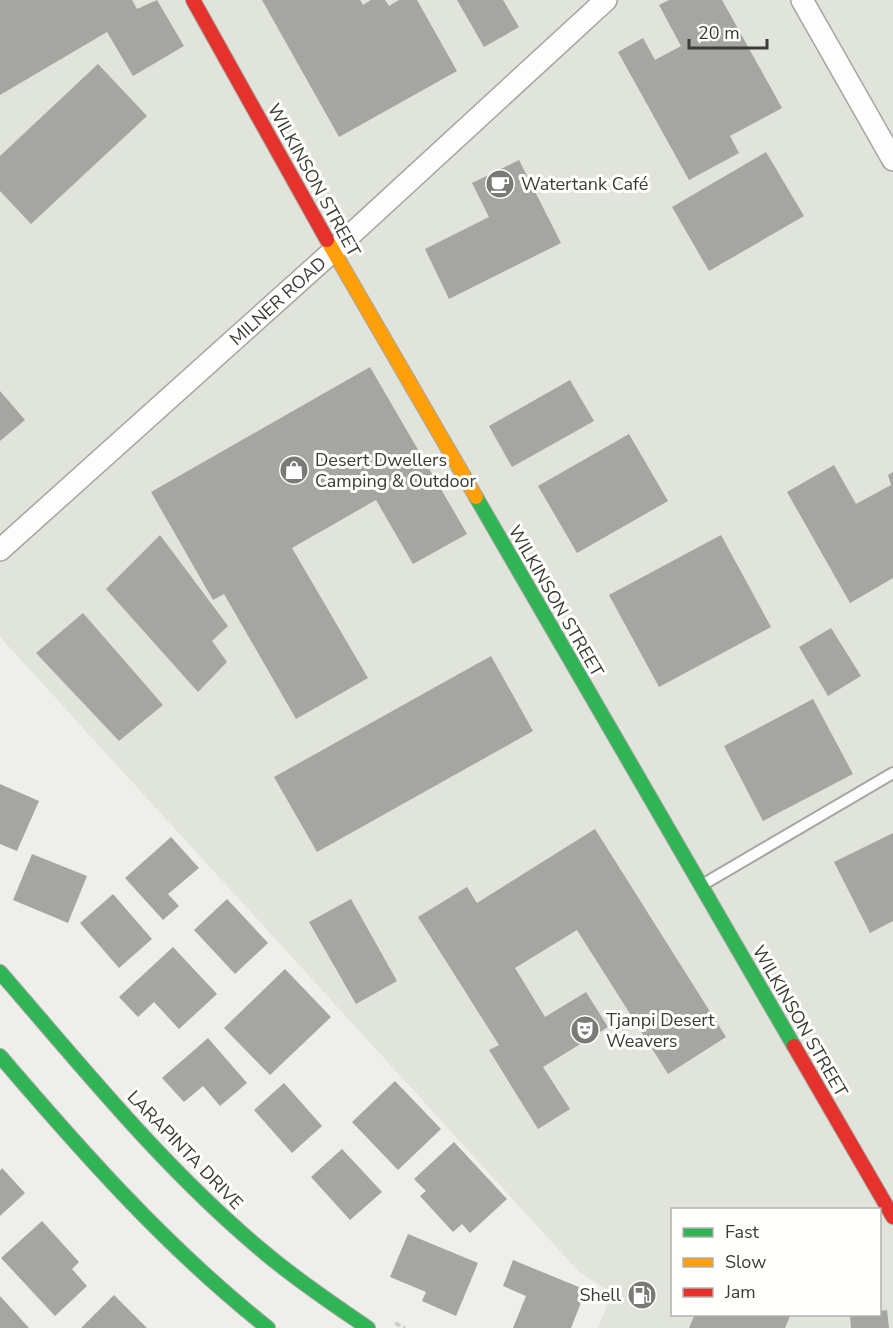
<svg xmlns="http://www.w3.org/2000/svg" width="893" height="1328" font-family="'Nunito Sans',sans-serif">
<style>
.built{fill:#e1e4da;fill-rule:evenodd}
.building{fill:#a5a5a2}
.lines{fill:none;stroke-linecap:round;stroke-linejoin:round}
.lane-casing{stroke:#a5a6a3;stroke-width:14}
.street-casing{stroke:#a5a6a3;stroke-width:24}
.fast-casing{stroke:#a5a6a3;stroke-width:16}
.slow-casing{stroke:#a5a6a3;stroke-width:16}
.jam-casing{stroke:#a5a6a3;stroke-width:16}
.path{stroke:#cdcdcd;stroke-width:4;stroke-dasharray:6 3;stroke-linecap:butt}
.lane{stroke:#fcfdfc;stroke-width:10}
.street{stroke:#fcfdfc;stroke-width:21}
.fast{stroke:#30b455;stroke-width:14}
.slow{stroke:#ff9f0a;stroke-width:14}
.jam{stroke:#e5322d;stroke-width:14}
.labels{text-anchor:middle;dominant-baseline:central;stroke-width:6;stroke-linejoin:round;paint-order:stroke}
.street-label{font-size:18px;fill:#3b3c39;stroke:#fffffe}
.poi-label{font-size:18px;fill:#3b3c39;stroke:#fffffe;text-anchor:start}
</style>
<rect width="100%" height="100%" fill="#eeefeb"/>
<path class="built" d="M0,0H893V1328H598L612,1293L580,1273L0,637ZM672,1210H880V1314H672Z"/>
<g class="building">
<path d="M0,0H132L137,9L157,0L184,46L133,76L107,32L0,95Z"/>
<path d="M262,0H360L363,5L371,0H385L389,6L399,0H417L457,71L339,137Z"/>
<path d="M457,0H503L519,27L484,47Z"/>
<path d="M669,0H722L782,108L730,136L739,153L689,180L618,52L643,38L655,60L681,46L659,5Z"/>
<path d="M98,64L147,116L31,224L0,191V156Z"/>
<path d="M766,152L804,216L709,271L672,207Z"/>
<path d="M519,160L561,243L449,299L425,249L489,217L472,183Z"/>
<path d="M370,367L467,534L413,564L376,500L292,548L368,678L296,719L224,594L213,600L151,492Z"/>
<path d="M570,380L594,421L512,467L489,426Z"/>
<path d="M0,391L25,420L0,441Z"/>
<path d="M629,434L668,501L577,553L538,486Z"/>
<path d="M834,465L856,504L891,485L888,475L893,472V578L850,603L787,492Z"/>
<path d="M160,535L228,626L212,641L227,662L198,692L106,589Z"/>
<path d="M721,535L771,627L659,687L609,595Z"/>
<path d="M83,613L163,705L119,741L36,653Z"/>
<path d="M831,628L861,676L828,696L799,647Z"/>
<path d="M491,656L533,731L317,852L274,777Z"/>
<path d="M813,699L853,774L763,821L724,746Z"/>
<path d="M0,784L39,801L17,851L0,844Z"/>
<path d="M595,829L726,1037L668,1074L577,930L515,968L545,1017L586,992L608,1027L543,1067L570,1109L538,1129L489,1050L499,1045L418,917L467,887L477,903Z"/>
<path d="M893,833V921L870,933L834,862Z"/>
<path d="M171,837L199,868L168,894L179,906L163,920L125,878Z"/>
<path d="M32,854L87,876L68,923L13,900Z"/>
<path d="M113,894L152,939L119,968L80,923Z"/>
<path d="M227,899L268,943L235,974L194,930Z"/>
<path d="M351,899L397,981L356,1004L309,922Z"/>
<path d="M173,947L217,994L179,1029L154,1002L138,1017L119,997Z"/>
<path d="M285,969L331,1017L270,1075L224,1028Z"/>
<path d="M208,1038L247,1083L220,1106L203,1086L184,1102L162,1078Z"/>
<path d="M395,1081L441,1129L398,1170L352,1122Z"/>
<path d="M284,1083L322,1126L292,1153L254,1110Z"/>
<path d="M454,1142L507,1199L470,1233L462,1224L453,1232L420,1196L426,1191L414,1179Z"/>
<path d="M342,1149L382,1192L350,1220L311,1177Z"/>
<path d="M2,1168L25,1193L0,1216V1171Z"/>
<path d="M42,1221L79,1262L72,1269L87,1286L55,1316L1,1258Z"/>
<path d="M408,1234L478,1263L456,1316L422,1301L426,1292L390,1277Z"/>
<path d="M513,1260L586,1290L571,1328H513L526,1296L503,1286Z"/>
<path d="M114,1295L147,1328H81Z"/>
<path d="M0,1296L29,1328H0Z"/>
<path d="M887,1310L889,1328H851L850,1314H880V1311Z"/>
<path d="M695,1314H791L785,1328H689Z"/>
</g>
<g class="lines">
<g class="lane-casing">
<path id="lane" d="M702,885L893,773"/>
</g>
<g class="street-casing">
<g id="street">
<path d="M802,0L893,160"/>
<path d="M0,550L333,251L606,0"/>
</g>
</g>
<g class="fast-casing">
<g id="fast">
<path d="M476,497L794,1046"/>
<path d="M0,972C84,1069 166,1171 265,1253C298,1281 333,1304 368,1328"/>
<path d="M0,1056C83,1153 167,1248 268,1328"/>
</g>
</g>
<g class="slow-casing">
<path id="slow" d="M327,240L476,497"/>
</g>
<g class="jam-casing">
<g id="jam">
<path d="M193,0L327,240"/>
<path d="M794,1046L893,1217"/>
</g>
</g>
<path class="path" d="M395,1323L405,1328"/>
<use href="#lane" class="lane"/>
<use href="#street" class="street"/>
<use href="#fast" class="fast"/>
<use href="#slow" class="slow"/>
<use href="#jam" class="jam"/>
</g>
<defs>
<g id="cafe-disc" transform="scale(1.5)"><circle r="9.5" fill="#7a7b77" stroke="#fffffe"/><path d="M-5.5-4.5H6V0H3Q3 3.5 0 3.5H-2.5Q-5.5 3.5-5.5 0ZM3-3.2v2h1.7v-2ZM-6 4.5H4V6H-6Z" fill="#fff"/></g>
<g id="shop-disc" transform="scale(1.5)"><circle r="9.5" fill="#7a7b77" stroke="#fffffe"/><path d="M-5-2.5h2.3a2.7 3.5 0 0 1 5.4 0H5L5.5 6h-11ZM-1.5-2.5h3a1.5 2.3 0 0 0-3 0Z" fill="#fff"/></g>
<g id="theatre-disc" transform="scale(1.5)"><circle r="9.5" fill="#7a7b77" stroke="#fffffe"/><path d="M-5-5.5Q0-4 5-5.5V0Q5 5 0 6Q-5 5-5 0ZM-3.3-2.5H-1v1.5H-3.3ZM1-2.5H3.3v1.5H1ZM-2.8 1Q0 5.5 2.8 1Z" fill="#fff"/></g>
<g id="fuel-disc" transform="scale(1.5)"><circle r="9.5" fill="#7a7b77" stroke="#fffffe"/><path d="M-5.5-6h7V0h2V4h1.3V-2.5L3-4.5l.8-.8L6-3V5H2.5V1h-1V6h-7ZM-4.2-4.7v3.2H.2V-4.7Z" fill="#fff"/></g>
</defs>
<g fill-rule="evenodd">
<use href="#cafe-disc" x="500" y="184"/>
<use href="#shop-disc" x="294" y="470"/>
<use href="#theatre-disc" x="585" y="1030"/>
<use href="#fuel-disc" x="642" y="1295"/>
</g>
<g class="labels">
<g class="street-label">
<text transform="translate(314 180) rotate(61)">WILKINSON STREET</text>
<text transform="translate(278 301) rotate(-42)">MILNER ROAD</text>
<text transform="translate(556 601) rotate(60)">WILKINSON STREET</text>
<text transform="translate(800 1021) rotate(60)">WILKINSON STREET</text>
<text transform="translate(185 1150) rotate(46)">LARAPINTA DRIVE</text>
</g>
<g class="poi-label">
<text x="521" y="184">Watertank Café</text>
<text x="315" y="460">Desert Dwellers<tspan x="315" dy="21">Camping &amp; Outdoor</tspan></text>
<text x="606" y="1020">Tjanpi Desert<tspan x="606" dy="21">Weavers</tspan></text>
<text x="621" y="1295" text-anchor="end">Shell</text>
</g>
</g>
<rect x="671" y="1208" width="210" height="108" fill="#fffffe" stroke="#b1b1af" stroke-width="1.5"/>
<rect x="683" y="1228" width="30" height="9" fill="#30b455" stroke="#b1b1af" stroke-width="1.5"/>
<text x="725" y="1238" font-size="18" fill="#3b3c39">Fast</text>
<rect x="683" y="1258" width="30" height="9" fill="#ff9f0a" stroke="#b1b1af" stroke-width="1.5"/>
<text x="725" y="1268" font-size="18" fill="#3b3c39">Slow</text>
<rect x="683" y="1288" width="30" height="9" fill="#e5322d" stroke="#b1b1af" stroke-width="1.5"/>
<text x="725" y="1298" font-size="18" fill="#3b3c39">Jam</text>
<path d="M689 39v9h78v-9" fill="none" stroke="#3b3c39" stroke-width="3"/>
<text x="698" y="39" font-size="18" fill="#3b3c39" stroke="#fffffe" stroke-width="4.5" paint-order="stroke">20 m</text>
</svg>
